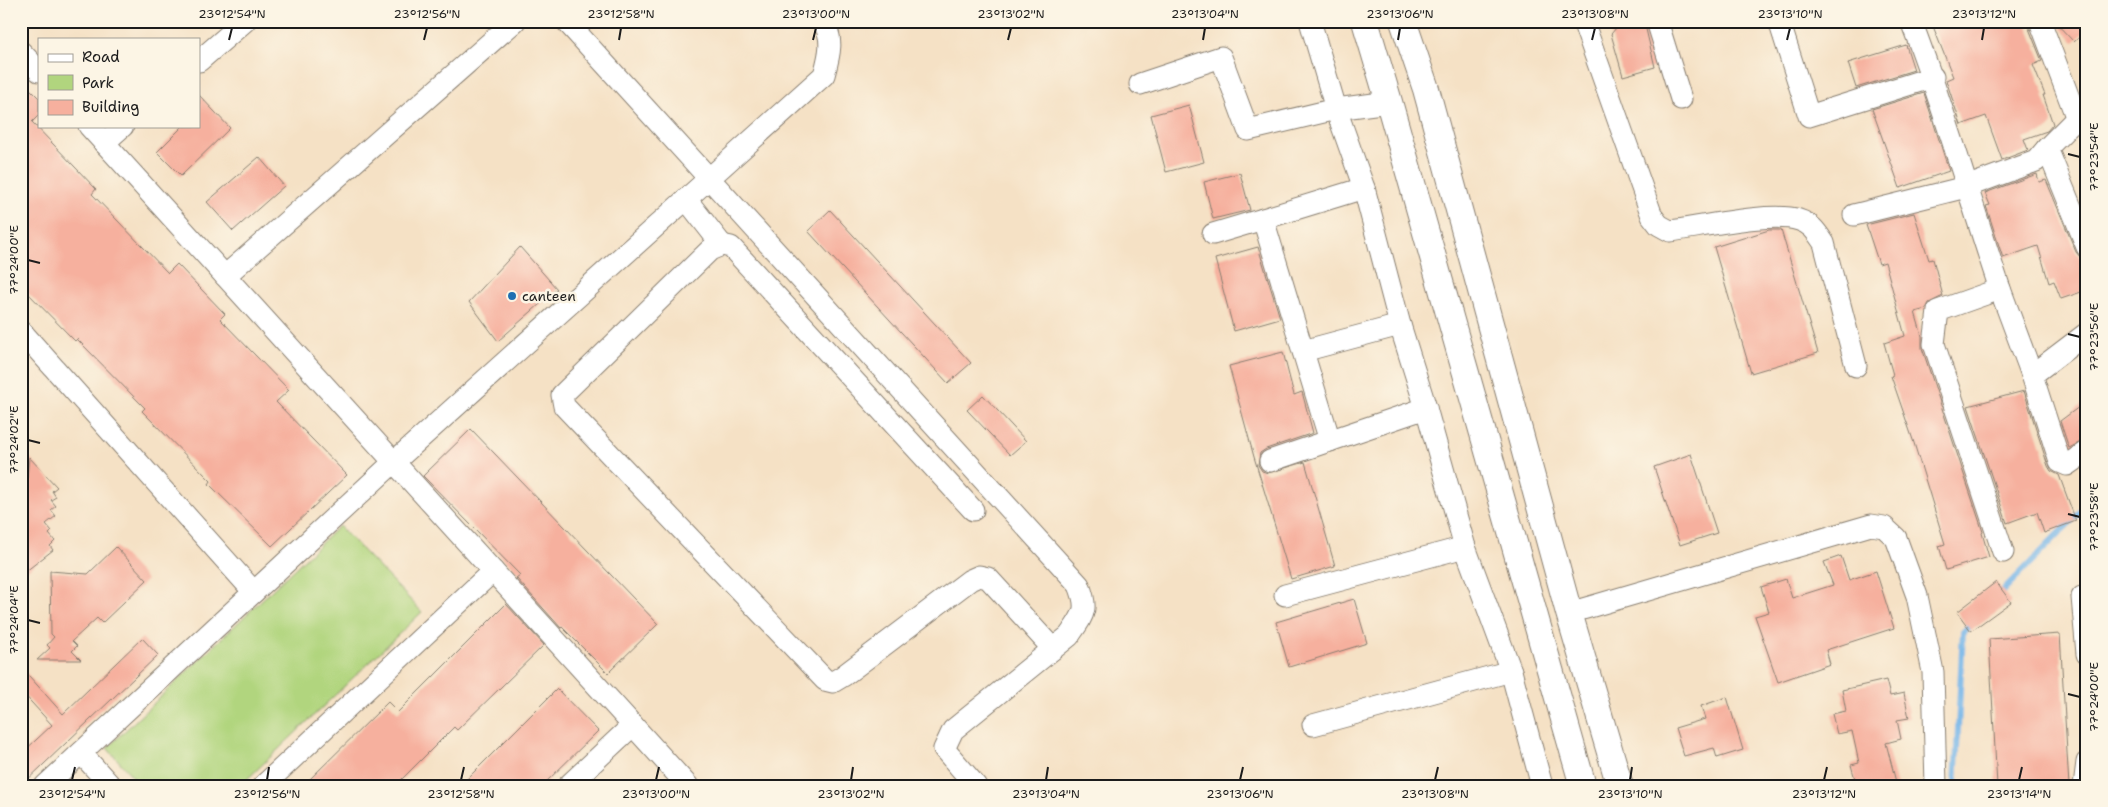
<svg xmlns="http://www.w3.org/2000/svg" width="2108" height="807" font-family="'Shantell Sans',sans-serif">
<style>
.green{fill:#b1d57e;stroke:#66784d}
.lines{fill:none;stroke-linecap:round;stroke-linejoin:round}
.stream{stroke:#74b5e9;stroke-width:6}
.building{fill:#f6b09e}
.minor-casing{stroke:#887e70;stroke-width:23}
.major-casing{stroke:#887e70;stroke-width:28}
.minor{stroke:#fff;stroke-width:21}
.major{stroke:#fff;stroke-width:26}
.ticks{fill:none;stroke:#1c1c1c;stroke-width:2}
.poi-dot{fill:#1f6fb2;stroke:#fcf5e5;stroke-width:2}
.labels{text-anchor:middle;dominant-baseline:central;stroke-width:5;stroke-linejoin:round;paint-order:stroke}
.poi-label{font-size:14px;fill:#1c1c1c;stroke:#fcf5e5;text-anchor:start}
.neatline{fill:none;stroke:#1c1c1c;stroke-width:2}
.ticks-label{font-size:12px;text-anchor:middle;fill:#1c1c1c}
</style>
<rect width="100%" height="100%" fill="#fcf5e5"/>
<filter id="ink" filterUnits="userSpaceOnUse"><feTurbulence type="fractalNoise" baseFrequency=".02" numOctaves="2"/><feDisplacementMap in="SourceGraphic" scale="10" xChannelSelector="R" yChannelSelector="G"/><feConvolveMatrix kernelMatrix="1 2 1 2 8 2 1 2 1" color-interpolation-filters="sRGB"/></filter>
<filter id="wash" filterUnits="userSpaceOnUse"><feTurbulence type="fractalNoise" baseFrequency=".0096" numOctaves="4" result="noise"/><feDisplacementMap in="SourceGraphic" scale="20" xChannelSelector="R" yChannelSelector="G"/><feGaussianBlur stdDeviation="1.12" result="paint"/><feColorMatrix in="noise" values="0 0 0 0 0 0 0 0 0 0 0 0 0 0 0 0 0 1.4 0 .05"/><feComposite in="paint" operator="in"/></filter>
<g filter="url(#wash)">
<rect width="100%" height="100%" fill="#f5e1c5"/>
<path class="green" d="M339,526L422,612L240,786H141L107,748Z"/>
<g class="lines">
<g class="stream">
<path d="M1997,597L2087,505"/>
<path d="M1955,786L1963,632L1973,622"/>
</g>
</g>
<g id="blocks">
<g class="building">
<path d="M1622,21H1635L1645,25L1655,67L1623,76L1611,34Z"/>
<path d="M1931,21H2026L2042,61L2033,65L2045,95H2043L2053,124L2047,131L2024,139L2028,150L2002,160L1986,116L1961,125L1946,80L1953,77Z"/>
<path d="M2054,21H2087V30L2074,42Z"/>
<path d="M1906,45L1914,70L1856,88L1848,63Z"/>
<path d="M21,80L39,98V115L32,122L96,189L92,194L168,273L177,264L225,314L220,319L289,390L276,402L347,475L272,546L209,484L211,481L142,411L145,408L77,339L75,341L21,286Z"/>
<path d="M1924,93L1949,171L1900,188L1872,109Z"/>
<path d="M199,95L230,128L181,176L157,152L183,126H199Z"/>
<path d="M1189,105L1204,162L1166,172L1151,115Z"/>
<path d="M259,157L284,186L233,231L207,202Z"/>
<path d="M1240,173L1250,210L1213,219L1204,182Z"/>
<path d="M2037,174L2039,182L2046,180L2076,252L2080,257L2087,259V290L2061,299L2054,281L2049,283L2038,246L2003,258L1986,206L1990,205L1985,193Z"/>
<path d="M830,210L971,363L948,383L808,231Z"/>
<path d="M1914,213L1929,260L1933,259L1943,296L1929,303L1926,309L1915,312L1922,336V348L1983,532L1982,533L1989,557L1946,570L1939,546L1945,544L1914,443L1891,376L1893,375L1884,343L1905,336L1885,262L1879,264L1866,225Z"/>
<path d="M1769,230H1781L1818,353L1751,373L1714,247Z"/>
<path d="M520,247L557,289L498,341L469,302Z"/>
<path d="M1258,247L1280,318L1234,331L1215,259Z"/>
<path d="M1283,352L1294,395L1302,392L1313,433L1266,449L1260,453L1258,465L1262,471L1268,473L1305,462L1335,566L1291,579L1254,457L1229,366Z"/>
<path d="M2024,391L2048,466L2051,471L2059,475L2076,521L2044,533L2037,512L2007,523L1968,406Z"/>
<path d="M983,395L1026,441L1010,455L967,410Z"/>
<path d="M2087,401V439L2069,448L2060,421Z"/>
<path d="M471,429L658,624L608,673L562,627L561,628L516,578L520,575L423,476Z"/>
<path d="M1691,454L1717,533L1680,545L1654,467Z"/>
<path d="M29,457L57,487L52,491L56,497L51,500L56,506L51,510L56,516L46,524L52,531L49,534L55,541L50,546L53,550L21,575V540Z"/>
<path d="M116,547L147,580L102,623L97,618L72,641L77,646L72,651L81,660H37L50,648L47,645L54,637L51,634L50,571L88,574Z"/>
<path d="M1841,556L1849,580L1876,571L1894,628L1826,650L1830,664L1778,682L1755,616L1769,612L1761,587L1786,579L1792,598L1833,585L1824,562Z"/>
<path d="M1996,582L2011,602L1971,631L1957,612Z"/>
<path d="M1354,599L1367,643L1289,667L1276,622Z"/>
<path d="M506,604L544,645L457,730L454,727L395,786H303L388,702L398,712Z"/>
<path d="M2060,634L2069,786H1997L1989,639Z"/>
<path d="M142,638L158,655L21,786V754L52,725L21,691V667L63,714Z"/>
<path d="M1886,680L1890,696L1904,693L1909,718L1897,720L1901,739L1886,743L1897,786H1857L1851,765L1859,763L1852,731L1837,734L1832,714L1846,711L1842,690Z"/>
<path d="M557,689L598,731L542,786H460Z"/>
<path d="M1727,697L1743,750L1717,758L1714,748L1684,756L1675,728L1705,719L1701,706Z"/>
</g>
</g>
</g>
<g filter="url(#ink)">
<use href="#blocks" fill-opacity="0" stroke="#887e70" stroke-width="1"/>
<g class="lines">
<g class="minor-casing">
<g id="minor">
<path d="M566,21L1079,585C1089,610 1084,614 1069,636L953,730L944,749L976,786"/>
<path d="M1310,21L1336,109L1364,188L1400,325L1426,408L1465,547L1511,671L1542,786"/>
<path d="M1583,21L1652,216L1659,225L1670,231C1701,227 1772,211 1799,220C1812,224 1817,233 1824,243L1856,366"/>
<path d="M1657,21L1681,99"/>
<path d="M1779,21L1809,116L1933,77"/>
<path d="M1911,21C1945,109 1970,200 2000,289"/>
<path d="M2040,21L2077,119"/>
<path d="M21,52L39,71"/>
<path d="M199,61L245,21"/>
<path d="M1140,84L1221,57L1248,130L1336,109L1389,102"/>
<path d="M89,126L688,786"/>
<path d="M104,143L123,126"/>
<path d="M2047,148L2087,247"/>
<path d="M686,199L722,245"/>
<path d="M1854,215L1966,187L2036,161L2047,148L2087,108"/>
<path d="M1213,234L1263,219"/>
<path d="M225,276L515,21"/>
<path d="M21,331L254,592"/>
<path d="M1303,351L1400,325"/>
<path d="M2032,375L2060,462L2067,465L2087,451"/>
<path d="M1330,441L1263,219L1364,188"/>
<path d="M1270,461L1426,408"/>
<path d="M973,510L731,247L722,245L710,250L562,395L564,406L825,680L833,682L843,676L970,580L979,576L988,578L1053,649"/>
<path d="M2003,552L1934,344L1938,311L2000,289L2032,375L2087,333"/>
<path d="M1285,595L1465,547"/>
<path d="M2082,597L2087,654"/>
<path d="M1569,613L1871,525L1884,527L1896,538L1917,596L1933,672L1936,786"/>
<path d="M1313,725L1511,671"/>
<path d="M81,753L111,786"/>
<path d="M45,786L394,462L824,75C829,57 835,37 822,21"/>
<path d="M263,786L493,571"/>
<path d="M568,786L633,725"/>
<path d="M2084,786L2087,762"/>
</g>
</g>
<g class="major-casing">
<g id="major">
<path d="M1365,21L1389,102L1583,786"/>
<path d="M1403,21L1426,89L1569,613L1620,786"/>
</g>
</g>
<use href="#minor" class="minor"/>
<use href="#major" class="major"/>
</g>
</g>
<path class="ticks" d="M229,40L232,28M424,40L427,28M619,40L621,28M813,40L816,28M1008,40L1011,28M1203,40L1205,28M1398,40L1400,28M1592,40L1595,28M1787,40L1790,28M1982,40L1984,28M2068,154L2080,157M28,260L40,263M2068,334L2080,337M28,440L40,443M2068,514L2080,517M28,620L40,623M2068,694L2080,697M72,780L75,767M267,780L269,767M461,780L464,767M656,780L659,767M851,780L853,767M1046,780L1048,767M1240,780L1243,767M1435,780L1438,767M1630,780L1632,767M1824,780L1827,767M2019,780L2022,767"/>
<circle class="poi-dot" cx="512" cy="296" r="5"/>
<g class="labels">
<g class="poi-label">
<text x="522" y="296">canteen</text>
</g>
</g>
<rect width="2108" height="807" fill="none" stroke="#fcf5e5" stroke-width="55"/>
<rect x="38" y="38" width="162" height="90" fill="#fcf5e5" stroke="#a29e95"/>
<rect x="48" y="54" width="25" height="8" fill="#ffffff" stroke="#a29e95"/>
<text x="82" y="62" font-size="15" fill="#1c1c1c">Road</text>
<rect x="48" y="75" width="25" height="15" fill="#b1d57e" stroke="#a29e95"/>
<text x="82" y="88" font-size="15" fill="#1c1c1c">Park</text>
<rect x="48" y="100" width="25" height="15" fill="#f6b09e" stroke="#a29e95"/>
<text x="82" y="112" font-size="15" fill="#1c1c1c">Building</text>
<rect x="28" y="28" width="2052" height="752" class="neatline"/>
<g class="ticks-label">
<text x="232" y="18">23°12'54"N</text>
<text x="427" y="18">23°12'56"N</text>
<text x="621" y="18">23°12'58"N</text>
<text x="816" y="18">23°13'00"N</text>
<text x="1011" y="18">23°13'02"N</text>
<text x="1205" y="18">23°13'04"N</text>
<text x="1400" y="18">23°13'06"N</text>
<text x="1595" y="18">23°13'08"N</text>
<text x="1790" y="18">23°13'10"N</text>
<text x="1984" y="18">23°13'12"N</text>
<text transform="translate(2094 157) rotate(-90)" y="4">77°23'54"E</text>
<text transform="translate(14 260) rotate(-90)" y="4">77°24'00"E</text>
<text transform="translate(2094 337) rotate(-90)" y="4">77°23'56"E</text>
<text transform="translate(14 440) rotate(-90)" y="4">77°24'02"E</text>
<text transform="translate(2094 517) rotate(-90)" y="4">77°23'58"E</text>
<text transform="translate(14 620) rotate(-90)" y="4">77°24'04"E</text>
<text transform="translate(2094 697) rotate(-90)" y="4">77°24'00"E</text>
<text x="72" y="798">23°12'54"N</text>
<text x="267" y="798">23°12'56"N</text>
<text x="461" y="798">23°12'58"N</text>
<text x="656" y="798">23°13'00"N</text>
<text x="851" y="798">23°13'02"N</text>
<text x="1046" y="798">23°13'04"N</text>
<text x="1240" y="798">23°13'06"N</text>
<text x="1435" y="798">23°13'08"N</text>
<text x="1630" y="798">23°13'10"N</text>
<text x="1824" y="798">23°13'12"N</text>
<text x="2019" y="798">23°13'14"N</text>
</g>
</svg>
